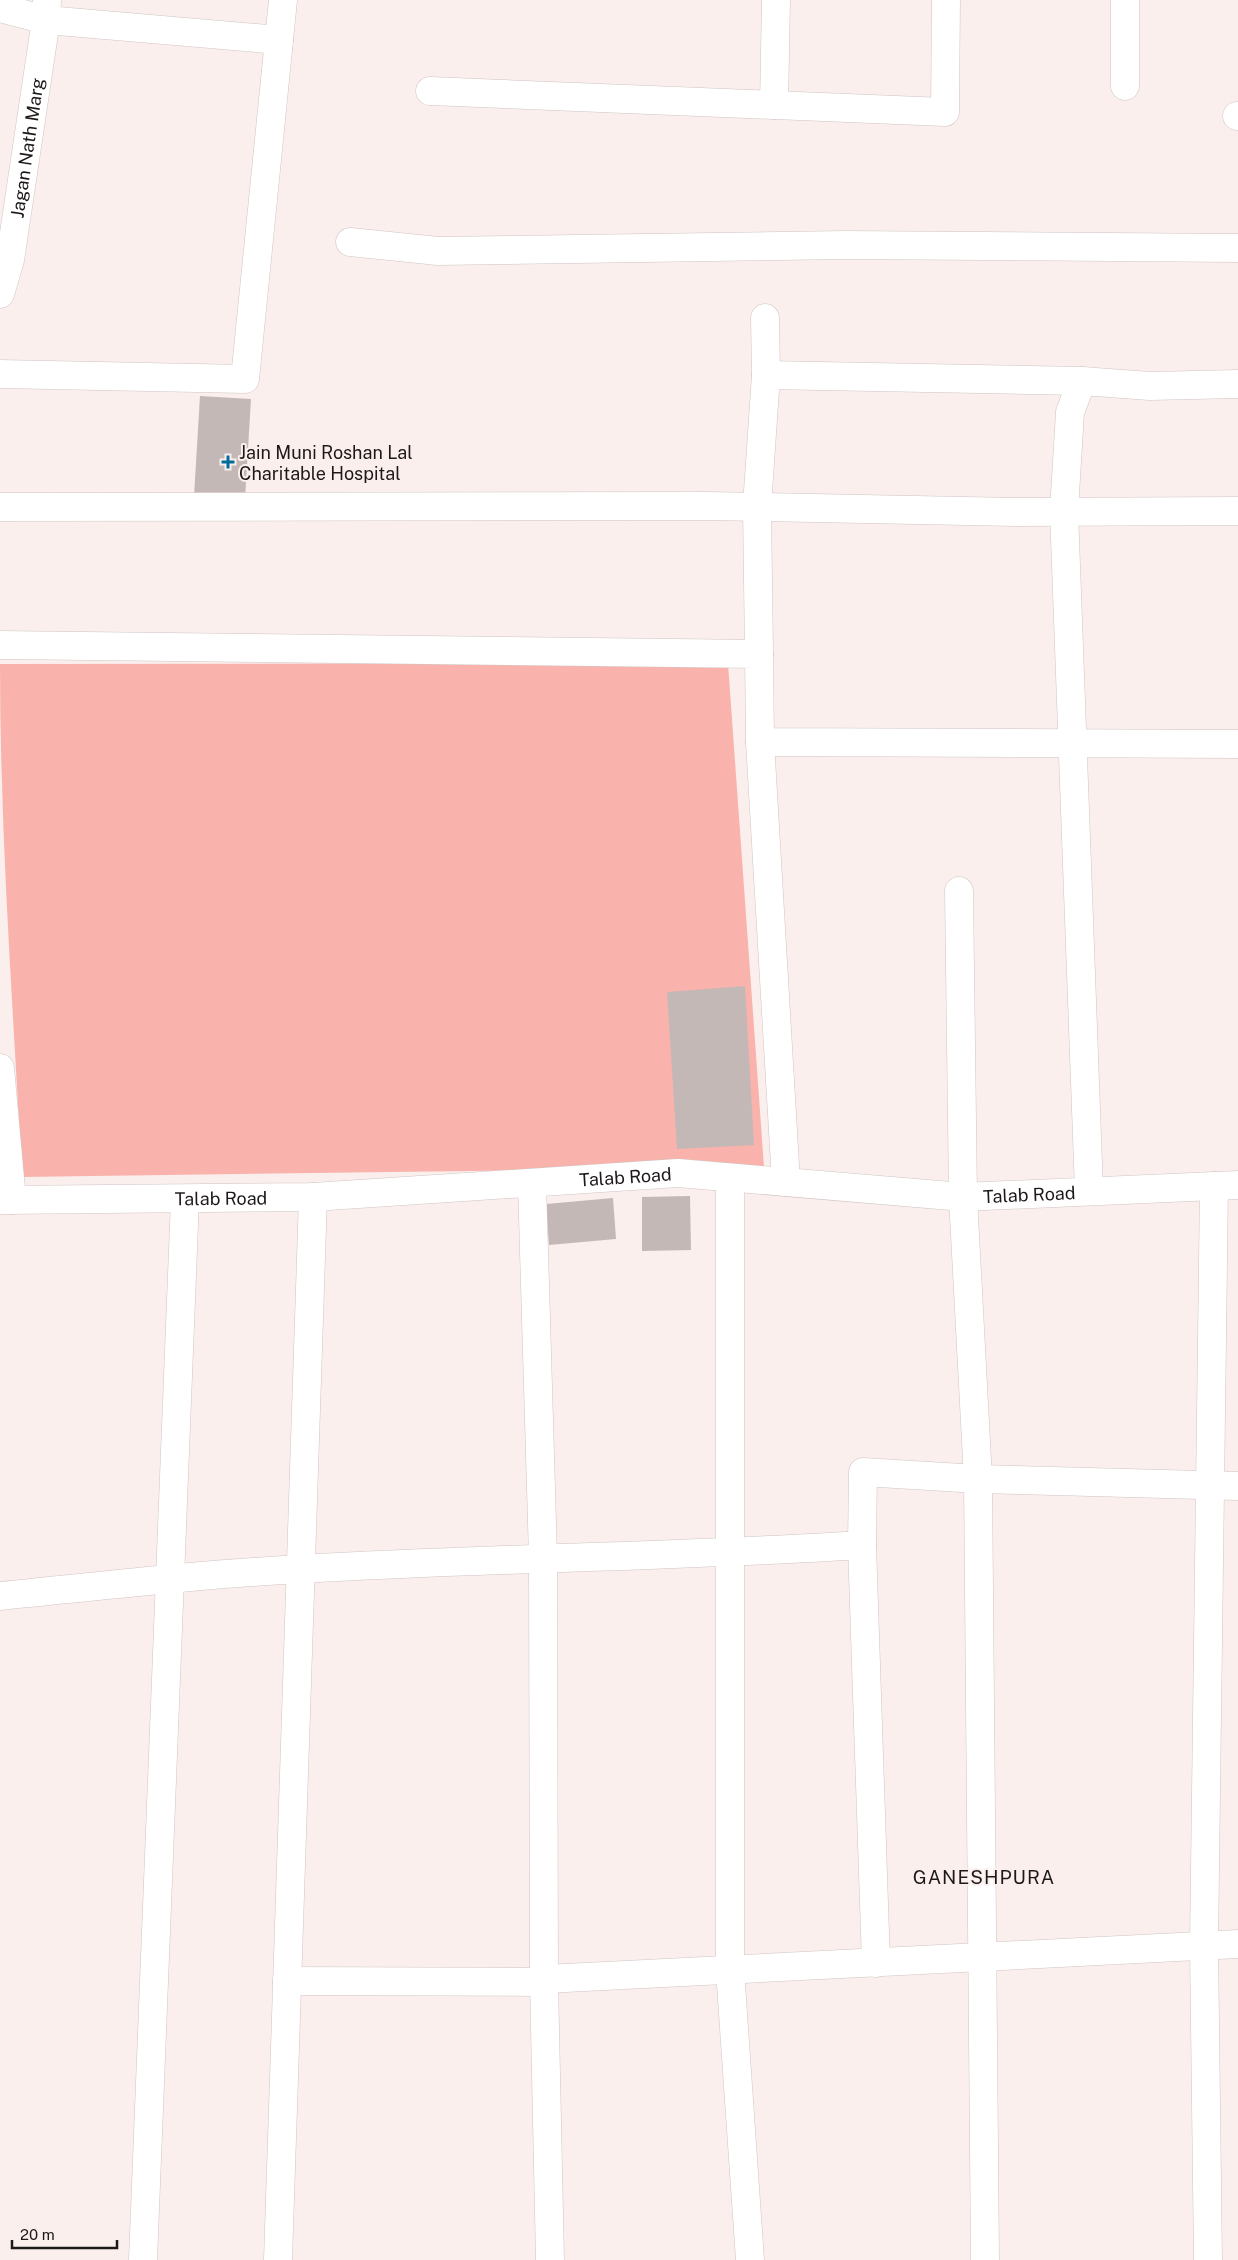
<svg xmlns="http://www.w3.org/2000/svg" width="1238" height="2260" font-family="'Public Sans',sans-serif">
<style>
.green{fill:#f9b3ac}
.building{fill:#c4b8b7}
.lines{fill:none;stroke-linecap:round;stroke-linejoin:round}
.street-casing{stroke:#d0c5c3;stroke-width:29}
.street{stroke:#fff;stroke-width:28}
.poi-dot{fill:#006c99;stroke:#fbefee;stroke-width:2}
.labels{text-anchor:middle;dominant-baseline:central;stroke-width:4;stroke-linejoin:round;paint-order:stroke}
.street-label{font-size:18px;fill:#1d1918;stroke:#fbefee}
.poi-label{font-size:18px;fill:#1d1918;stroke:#fbefee;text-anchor:start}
.neighbourhood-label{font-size:19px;letter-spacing:1px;fill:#1d1918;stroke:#fbefee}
</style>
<rect width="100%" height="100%" fill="#fbefee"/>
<path class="green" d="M728,663L764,1167L22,1177C13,1006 0,835 0,664Z"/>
<g class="building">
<path d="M200,396L251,399L245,499L194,496Z"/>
<path d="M745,986L754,1145L677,1149L667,992Z"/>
<path d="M690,1196L691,1250L642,1251V1197Z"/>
<path d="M613,1198L616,1239L549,1245L546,1204Z"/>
</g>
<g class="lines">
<g class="street-casing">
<g id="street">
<path d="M0,8L46,20L279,40"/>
<path d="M1125,86V0"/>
<path d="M430,91L945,112L946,0"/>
<path d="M774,105L776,0"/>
<path d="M1237,116H1238"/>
<path d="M350,242L438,251L845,245L1238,248"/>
<path id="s1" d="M0,294L10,260L46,20L47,0"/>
<path d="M0,374L245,379L283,0"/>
<path d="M766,375L1082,381L1150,386L1238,384"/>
<path d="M1082,381L1070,412L1064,511L1089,1191"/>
<path d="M0,507L706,506L1016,512L1238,511"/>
<path d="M0,645L759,654L760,742L1238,744"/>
<path d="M759,654L757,506L766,375L765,318"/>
<path d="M760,742L786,1182"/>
<path d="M959,891L963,1197L978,1479L985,2260"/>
<path d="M0,1068L12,1200"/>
<path d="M730,1178V1970L750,2260"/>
<path d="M532,1183L543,1557L544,1982L550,2260"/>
<path id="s2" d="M0,1200L313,1197L678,1173L963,1197L1238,1185"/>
<path d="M0,1596C101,1586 202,1574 303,1569C489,1558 675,1557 862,1545"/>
<path d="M876,1963L862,1545L863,1472L978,1479L1238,1486"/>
<path d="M287,1981L544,1982L545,1979L1238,1944"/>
<path d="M143,2260L185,1199"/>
<path d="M278,2260L313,1197"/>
<path d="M1208,2260L1204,1946L1214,1186"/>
</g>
</g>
<use href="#street" class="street"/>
</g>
<path class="poi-dot" d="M225.5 454.5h5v5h5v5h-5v5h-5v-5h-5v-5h5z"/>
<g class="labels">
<g class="street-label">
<text stroke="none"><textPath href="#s1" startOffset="149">Jagan Nath Marg</textPath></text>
<text stroke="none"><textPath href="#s2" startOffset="626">Talab Road</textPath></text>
<text stroke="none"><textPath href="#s2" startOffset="1031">Talab Road</textPath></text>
<text stroke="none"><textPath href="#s2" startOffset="221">Talab Road</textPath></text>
</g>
<g class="poi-label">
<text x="239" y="452">Jain Muni Roshan Lal<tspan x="239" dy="21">Charitable Hospital</tspan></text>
</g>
<g class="neighbourhood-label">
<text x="984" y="1877">GANESHPURA</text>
</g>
</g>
<path d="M12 2240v8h105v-8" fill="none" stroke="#1d1918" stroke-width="2.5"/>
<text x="20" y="2240" font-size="15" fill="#1d1918" stroke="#fbefee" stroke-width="4" paint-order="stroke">20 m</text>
</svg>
